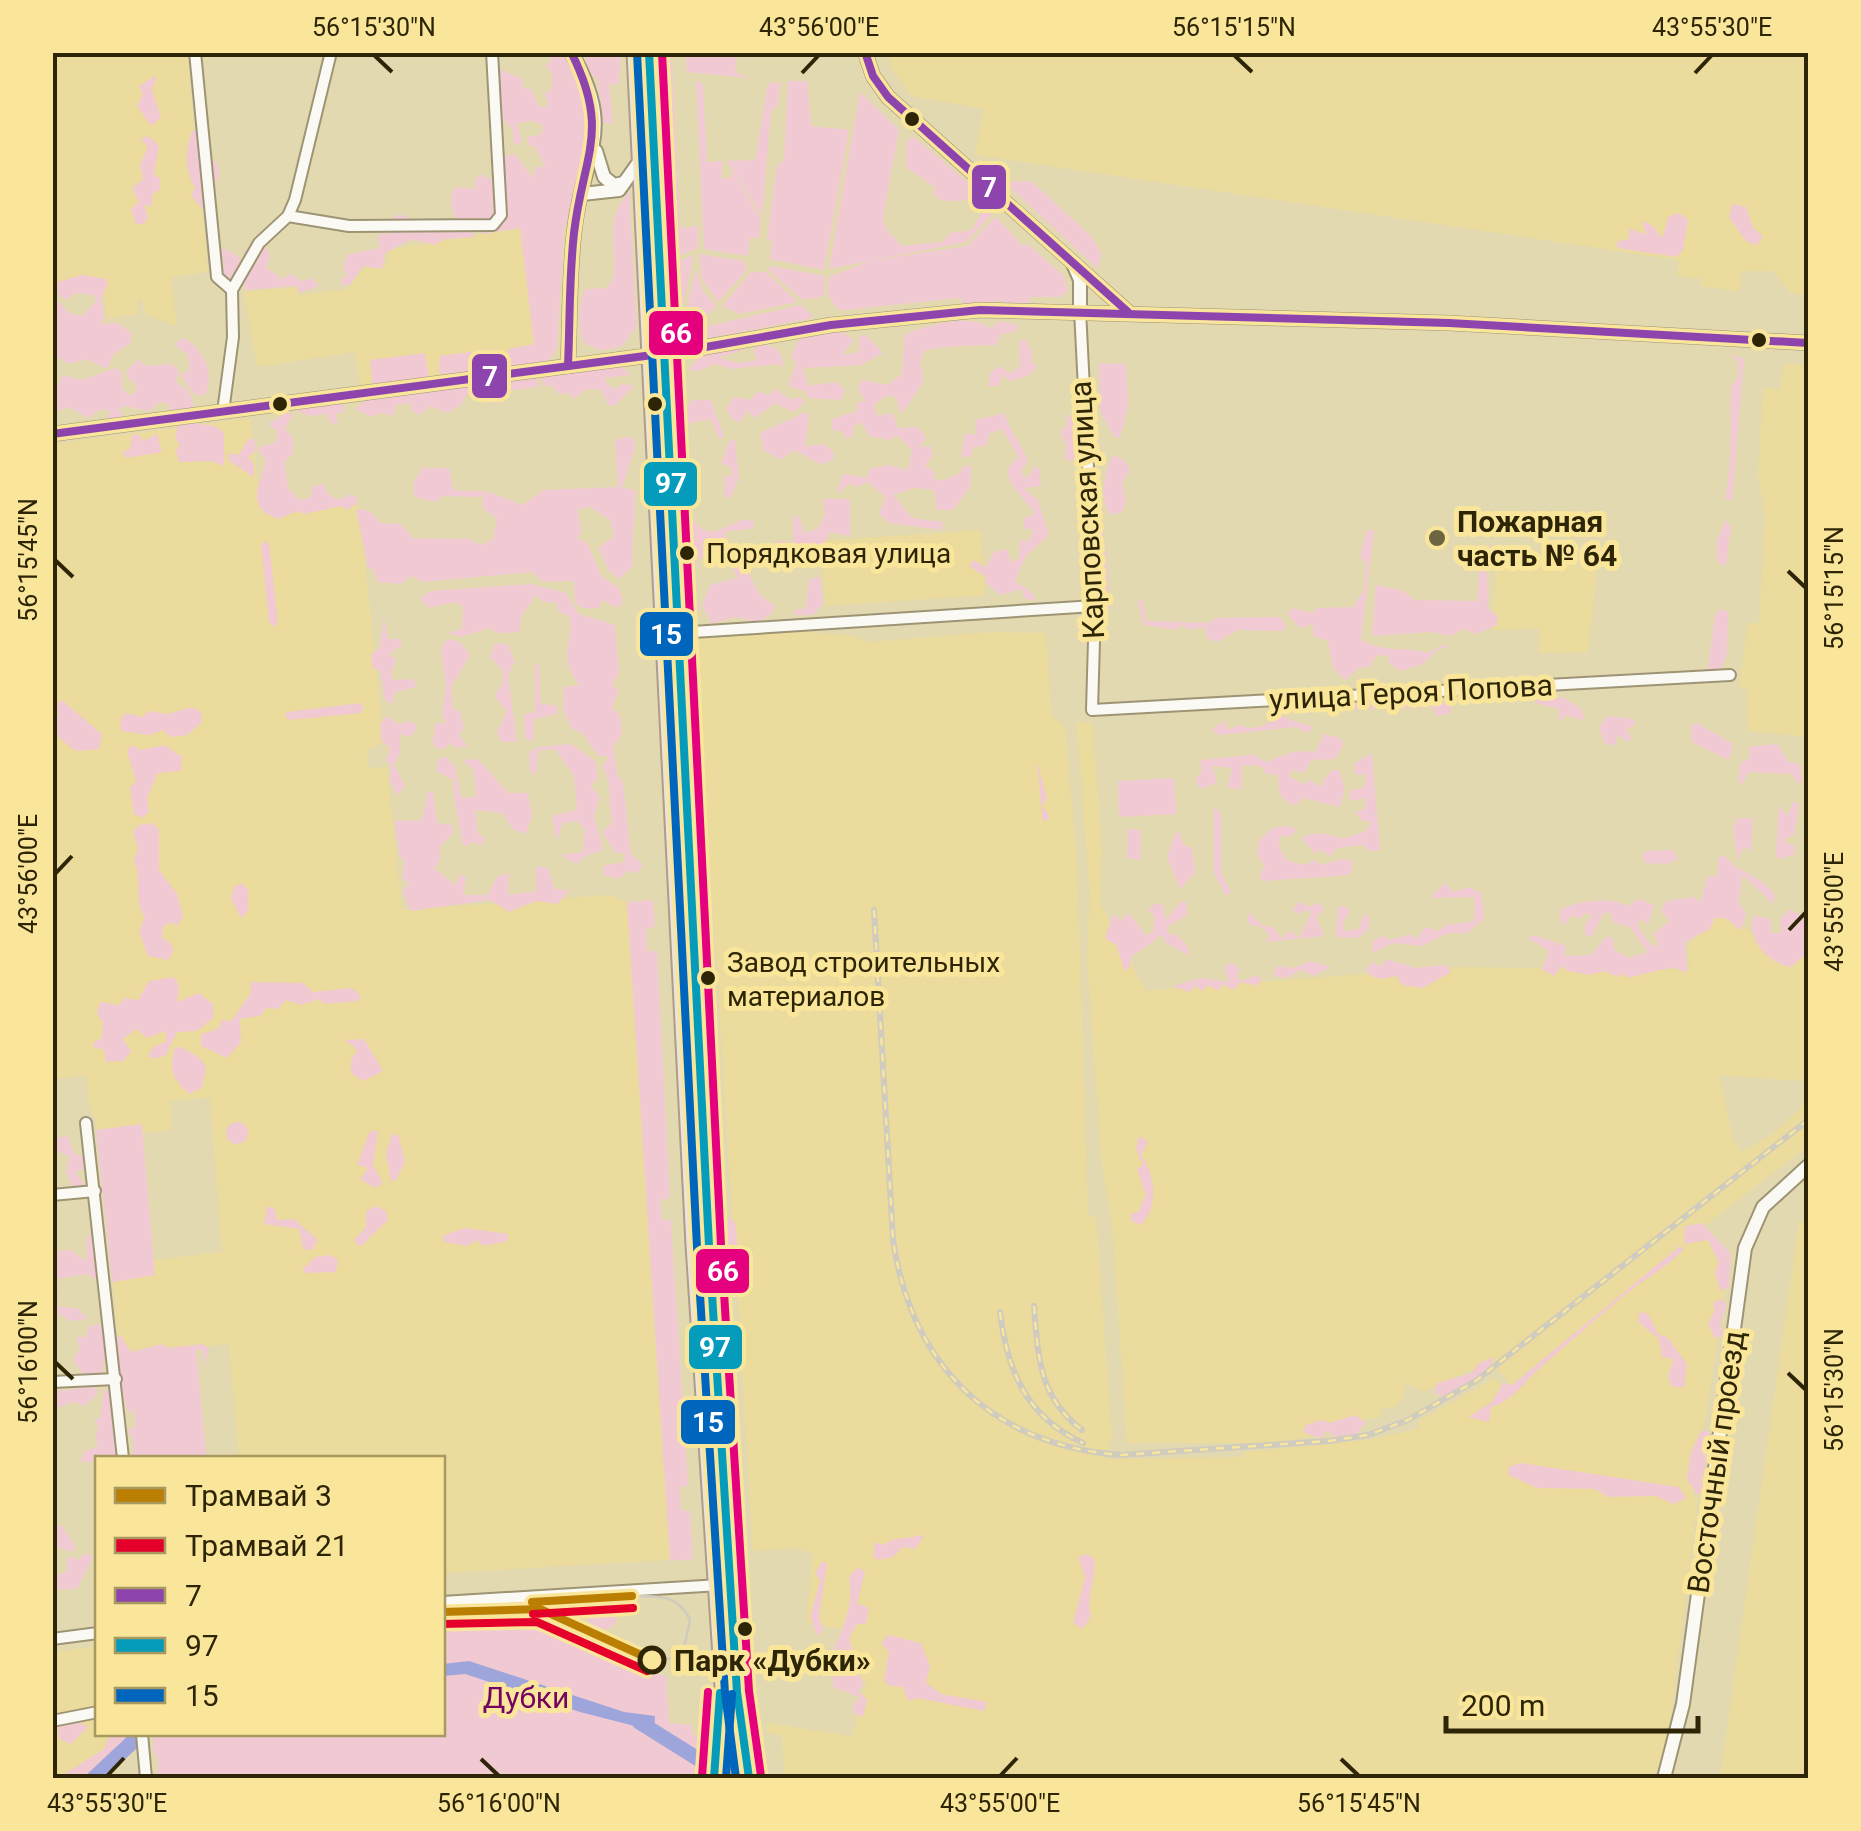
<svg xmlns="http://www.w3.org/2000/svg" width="1861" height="1831" font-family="Roboto,sans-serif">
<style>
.built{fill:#ebdb9c;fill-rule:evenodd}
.green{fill:#f1c9d2}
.water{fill:#9ea5da}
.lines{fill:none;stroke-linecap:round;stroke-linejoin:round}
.river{stroke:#9ea5da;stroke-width:15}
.minor-casing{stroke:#9d9474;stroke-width:14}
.tertiary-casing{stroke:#9d9474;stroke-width:16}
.primary-casing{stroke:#af9d86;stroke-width:19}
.minor{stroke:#fbf9f3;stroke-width:10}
.tertiary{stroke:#fbf9f3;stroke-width:12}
.primary{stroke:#ece4dc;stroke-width:15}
.tram{stroke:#cfcbbf;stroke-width:2.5}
.rail-casing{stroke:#cfcbbf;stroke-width:6}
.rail{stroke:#f9e69b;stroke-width:2.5;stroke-dasharray:8;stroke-linecap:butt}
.bus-1-casing{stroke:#f9e69b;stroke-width:15}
.bus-2-casing{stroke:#f9e69b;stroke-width:15}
.bus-3-casing{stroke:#f9e69b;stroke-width:15}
.bus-4-casing{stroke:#f9e69b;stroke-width:15}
.bus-1{stroke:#8e44ad;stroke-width:8}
.bus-2{stroke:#049cba;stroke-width:8}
.bus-3{stroke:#0065bd;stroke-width:8}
.bus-4{stroke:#e5007d;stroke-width:8}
.tram-1-casing{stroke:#f9e69b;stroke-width:15}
.tram-2-casing{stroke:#f9e69b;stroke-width:15}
.tram-1{stroke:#ba7f02;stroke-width:8}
.tram-2{stroke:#e4002b;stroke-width:8}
.ticks{fill:none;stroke:#2d2506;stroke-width:4}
.bus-dot{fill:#2d2506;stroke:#f9e69b;stroke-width:4}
.poi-dot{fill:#6d6442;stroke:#f9e69b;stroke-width:4}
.stop-dot{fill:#f9e69b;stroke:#2d2506;stroke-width:5}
.labels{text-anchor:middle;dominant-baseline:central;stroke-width:10;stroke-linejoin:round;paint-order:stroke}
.bus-label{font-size:28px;fill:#2d2506;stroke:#f9e69b;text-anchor:start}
.street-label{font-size:30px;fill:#2d2506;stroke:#f9e69b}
.poi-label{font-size:30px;font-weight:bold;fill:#2d2506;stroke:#f9e69b;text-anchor:start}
.stop-label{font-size:30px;font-weight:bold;fill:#2d2506;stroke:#f9e69b;text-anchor:start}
.park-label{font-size:30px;fill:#740364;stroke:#f9e69b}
.line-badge{stroke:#f9e69b;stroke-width:4}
.badge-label{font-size:28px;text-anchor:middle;font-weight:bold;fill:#fff}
.neatline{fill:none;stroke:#2d2506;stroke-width:4}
.ticks-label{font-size:25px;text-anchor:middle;fill:#2d2506}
</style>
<rect width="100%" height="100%" fill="#e3d9b1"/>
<g class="built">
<path d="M52,53H187L208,272L171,277L177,326L146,315L141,299L137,300L138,314L107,318L103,285L59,289L53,297Z"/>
<path d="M888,53H1808V296L1791,293L1773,271H1742L1739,291L1701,286L1702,279L1677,276L1679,260L975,155L984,109L912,96L891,68Z"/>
<path d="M533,226L547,363L361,388L355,352L257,367L244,292L297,287L299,295L347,289L364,268L387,265V250Z"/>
<path d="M1784,364L1808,365V737L1748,731L1747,689L1739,687L1748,623H1759L1765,515L1758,476L1763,388L1780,389Z"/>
<path d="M250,418L262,514L359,505L384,742L367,749L368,768L387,767L402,910L609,895L627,902L670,1560L443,1573L442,1458H239L229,1344L120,1353L96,1120L90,1109L86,1075L53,1079L52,444ZM210,1097L222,1252L154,1260L143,1133L172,1130L170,1101Z"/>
<path d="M981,530L985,595L826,606L820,541Z"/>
<path d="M1497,553L1597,569L1588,652L1539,653V628L1492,630Z"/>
<path d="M808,632L853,636L868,642L993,632L1046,633L1051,715L1065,728L1077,862L1088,1217L1096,1216L1112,1440L1104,1459L1243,1457L1244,1452L1373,1439L1418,1429L1419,1421L1495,1378L1503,1388L1510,1382L1489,1362L1423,1392L1405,1382L1404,1397L1394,1407L1381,1409V1417L1316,1427L1317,1436L1268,1443H1127L1112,1221L1102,1166L1087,958L1090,895L1077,722H1090L1093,730L1102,851L1100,903L1145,991L1453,967L1690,970L1688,946L1711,915L1732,916L1775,953L1808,938V1076L1798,1081L1719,1075L1733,1138L1742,1152L1774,1133L1808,1102V1146L1703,1227L1731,1258L1693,1495L1698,1498L1667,1746L1653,1778H784L782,1736L767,1733V1723L853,1736L866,1680L840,1676L846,1630L806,1622L813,1554L796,1548L753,1551L712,889L705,830L700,828L689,648V642L698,636Z"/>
<path d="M1799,1221L1808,1222V1778H1720Z"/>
<path d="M97,1646V1708L53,1714L52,1652Z"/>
<path d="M97,1717L98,1734H117L109,1747L61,1778H53V1725Z"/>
</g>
<g class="green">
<path d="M584,52L621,53L619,84L609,85L613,124L603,122L598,80L588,72Z"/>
<path d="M548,53H568L592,124L587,128L585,161L564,231L557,348L547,363L513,369L507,365L508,349L534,344L520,228L483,234L478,222H458C450,212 449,199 455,187L476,189L475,179L481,174L502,185L505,156L515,154L533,178L535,167H545L535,147L528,145V137L542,134L543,125L531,121L517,123L522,140L519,146L513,142V129C501,120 498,113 502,99L494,88V73L499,69L522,79L523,88L531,89L537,104L545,108L548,103L544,94L552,89V74L546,65L551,61Z"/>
<path d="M663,53H670L672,62L680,228L698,226V248L671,259L667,235L674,226L669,219L672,195L666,192Z"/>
<path d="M685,53H737L735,72L750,78L687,72Z"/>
<path d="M157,75L152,90L161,117L151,126L137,106L143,94L139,86Z"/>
<path d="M696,80L703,84L707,162L723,161L721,178H731V168L761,219L759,238H750L748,256L704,249Z"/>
<path d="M788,81H807L811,126L849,130L824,270L770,259L773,241L767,239L777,165L784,160Z"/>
<path d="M768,83H781L777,106L771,111L762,216L727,161L755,160Z"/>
<path d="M860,92L899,130L883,217L886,229L902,246L943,242L950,233L972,230L984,208L992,215L966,242L829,269Z"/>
<path d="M193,130L206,136L208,157L217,163L220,176L215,182L211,208L200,207L191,195L195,187C184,172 185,146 193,130Z"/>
<path d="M148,136L159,146L154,174L160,179V189L152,195V207L144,204L148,217L144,224H136L131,209L139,202L132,188L143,179L140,165L148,147L141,139Z"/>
<path d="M914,137L977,190L973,200L942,201L933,193L936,188L906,167L907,141Z"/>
<path d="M1031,181L1091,236L1101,254L1098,269L1004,182Z"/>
<path d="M629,191L637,327L621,347L601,350L584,343C577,327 579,304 585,289L607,288C627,261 596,232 629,191Z"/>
<path d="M1732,204L1746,207L1753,228L1763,236L1757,245L1747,242L1729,217Z"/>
<path d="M1680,213L1688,220L1683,250L1676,257L1618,248L1616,242L1629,239V228L1646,235L1642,220L1653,226L1662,238L1669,216Z"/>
<path d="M400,214C422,227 460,210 475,237L444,239L435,245L412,239L385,253L382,269L363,266L350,285H342L341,279L347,276L343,267L347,255L380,248L377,238L382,233L392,234L396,227L377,224L374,219H391Z"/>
<path d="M996,217L1024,247L1028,244L1063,275L1068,290L1061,297H1030L1029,305C1016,304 1012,309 999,300L978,308L964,305L961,298L843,310L836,308L828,294L829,277L870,261L967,246Z"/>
<path d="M263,241L270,255L267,268L282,279L291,274L301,281L312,278L319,286L299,293L297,286L245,290L243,282L249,265L243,251Z"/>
<path d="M224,248L240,258L238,278L227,280L221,269L225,266L219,252Z"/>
<path d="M699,254L743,261L747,270L718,302L702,279Z"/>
<path d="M694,255L678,328L671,264Z"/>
<path d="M770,266L825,276L824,296L803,300L768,270Z"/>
<path d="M696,268L703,291L716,306L687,336L683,325Z"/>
<path d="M751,272H766L798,302L739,314L722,306Z"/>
<path d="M82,275L106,279L108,284L101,298L104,318L101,324L117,323L132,333L130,343L113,355L107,369L87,359L68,364L60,358L53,360V295L69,313L83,316L96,301L94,295L76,293L65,300L53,289L54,283Z"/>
<path d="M800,305L813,315L809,319L692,341L704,327Z"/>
<path d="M1000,321L1018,325L1016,332L1001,334L996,345C971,346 947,345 924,351L920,362L924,381L903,412L899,411L897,398L887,395L874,405L877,416L893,413L898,428L918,427L926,437L920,447L930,446L933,455L925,465L935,473L933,478L942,481L960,473L964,466H971L970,487L953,510H937L934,490L914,488L894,495L912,518L943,522L942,530L889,523L879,513L886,497L867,482L857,487L850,483L836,495L843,474L867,478L869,469L888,465L908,470L912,450L897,435L890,440L869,436L861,422L853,427L852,437L845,438L843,432L832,430V419L857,411V402L865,401L858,388L862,380L887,385L902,374L905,334C928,326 968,312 990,328Z"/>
<path d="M842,332L854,340L842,355L859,352V336L866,335L883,353L861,365L803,368L808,386L837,382L845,390L841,400L808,398L805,391L788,386L796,363L791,355L801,337Z"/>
<path d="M184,338C205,351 215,374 205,396L194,394L180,375L190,369L187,354L173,344Z"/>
<path d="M1025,339L1033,354L1031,361L1037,366L1030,375L1010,381L1003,375L998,386H988L991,372L999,366L1009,373L1020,367L1019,342Z"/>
<path d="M760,343C778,349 781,347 784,368L779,364L731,369L715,364L698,371L687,370L704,354L747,348L719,358L738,363L757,360L754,350Z"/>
<path d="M493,349L498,365L494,371L439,374L440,356Z"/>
<path d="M425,353L429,378L373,387L370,360Z"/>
<path d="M1729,354L1744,359L1732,501L1725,498C1733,467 1730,417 1731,386L1738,378V361Z"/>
<path d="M138,359L145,366L172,364L179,371L176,382L189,391L194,405L189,411H170L169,404L160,402L149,411L125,406L119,410L124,416L108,419L109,410H99L88,418L69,407L53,413V385L59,384L62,375L81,380L116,368L122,373V389L131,396L137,390L135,382L127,379V371Z"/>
<path d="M1099,363L1126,364L1128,406L1120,438L1114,437L1100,410Z"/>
<path d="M622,367L631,375L605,378L607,385L616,389L623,384L635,386L615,405L609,406L600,389L584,390L575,399L568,393L559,394L550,385L543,386L541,376Z"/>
<path d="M537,378L539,387L495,392L500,403H492L479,394L465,396L461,405L448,413L430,406L420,415L411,410L412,403L396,405L393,416L379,413L372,417L355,409L366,400Z"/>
<path d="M775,389L790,399L801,397L805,402L794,412L775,403L755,418L746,411L741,422L733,420L726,409L734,397L750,400L758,391L768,395Z"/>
<path d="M692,400H711L724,437L719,439L711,419L689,423L687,451L692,468L686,478L692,482L691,512L685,510L686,472L678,462L685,425L680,415Z"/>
<path d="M343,403L344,412L335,414L338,424L331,423L326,414L310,416L293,409Z"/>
<path d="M288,412L292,416L285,429L293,438V454L284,461L288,488L299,500L310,498L313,486L323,484L328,494L338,500L352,494L358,498L356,504L347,510L341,506L304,514L298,511L278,519C242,506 262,482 266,460L257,448L276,442L277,430L268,424Z"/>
<path d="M806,412L809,415L805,446L824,444L834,452L833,460L820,464L794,450L780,460L763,449L760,433Z"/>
<path d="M1005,413C1009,432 1022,443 1028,461L1021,471L1026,479L1035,467L1040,469L1041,486L1024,488L1038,500L1049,535L1026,556L1015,581L1034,594L1035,601L1024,598L1022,589L1000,595L986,583V577L969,566L974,560L986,568L994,552L1007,549L1011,562L1019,559L1020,541L1030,540L1033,529H1024V519L1035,513L1011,484L1007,470L1018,456L1002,429L990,433L986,446L973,447L971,457H961L965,434H976L975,420Z"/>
<path d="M1066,413L1075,422L1077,457L1072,461L1064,458L1067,446L1060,432L1067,426Z"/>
<path d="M191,423L215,426L224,433V466L211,461L179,462L176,451L180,444L175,439L178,426Z"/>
<path d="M157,434L162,452L126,458L122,452L130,449L132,435H139L143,441Z"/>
<path d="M630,436L636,444L622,488L635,490C636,517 631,539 633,566L619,579L609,571L598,548L614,536L610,520L590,507L577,510L582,532L577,538L588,544L601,576L619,588L623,600L618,608L602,600L600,608H582L575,603L574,581L543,582L532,572L423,582L411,576L401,584L378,582L374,570L368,568L356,509L370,511L380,523L401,524L412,538L468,539L482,545L493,539L497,518L483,509V497L443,496L435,502L414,497V482L422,468H449L453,490L489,492L523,505L543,490L618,487L615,440Z"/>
<path d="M249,438L255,440V451L248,457L254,464V477L229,461L227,453L239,455Z"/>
<path d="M735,440L739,478L730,498L724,497L725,475L732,476V468L721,463L729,441Z"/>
<path d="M1113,455L1124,460L1130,469L1122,484L1126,499L1122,513L1109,514C1100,498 1104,471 1113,455Z"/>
<path d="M823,499H850V536L830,532L817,557L771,555L778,540L793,544V517L799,516L804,533L818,529L825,515Z"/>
<path d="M691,519L703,530L714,532L744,519L753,521L754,528L725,532L726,548L737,556L732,560L697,558L694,596L700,609L695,616H690C686,602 687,528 691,519Z"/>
<path d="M1726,520L1731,527L1726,566L1718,563L1716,543Z"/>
<path d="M1099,525H1103L1110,609L1103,611L1099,606L1095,529Z"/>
<path d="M1367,530H1374L1361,639C1380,653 1405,646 1428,653L1444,644L1449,647L1437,650L1423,664L1400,671L1389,663L1388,656L1377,655L1369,667L1359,668L1345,680L1333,668L1328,641L1313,636V624L1300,628L1287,614L1292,608L1313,613L1316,608L1353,607L1364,590L1366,564L1360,556Z"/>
<path d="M265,541L269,544L278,621L274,627L269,622L261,545Z"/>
<path d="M1481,546H1491L1492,553H1486L1488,608L1498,617L1496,626L1476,634L1463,629L1451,636L1431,632L1372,636L1376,585L1404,591L1414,600L1477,601Z"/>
<path d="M743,564L761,596L774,605L772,613L759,622L734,617L712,624L702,605L710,585L737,578L732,565Z"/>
<path d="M820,577L823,604L813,615H794L795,610L806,608L809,579Z"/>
<path d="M531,584L566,593L579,614L615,625L619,673L612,686L619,690L612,708L620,715L622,734L613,746L617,774L623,782L631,855L643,864L637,873L628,871L618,879L604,875L603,866L624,862L625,853H616L602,832L613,822C606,802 614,784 602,767L609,756H598L583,734L571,728L563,709L564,687L579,685C554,648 577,642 569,616L559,612L556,602H544L536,595L521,617L520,632L497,633L489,628L460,637L447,633L462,629L463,607L456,602L428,608L420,598L430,591Z"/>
<path d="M1142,598L1147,621L1209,623L1215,618L1280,617L1286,626L1283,631L1238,630L1217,642L1206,638V628L1187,629L1183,624L1176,630L1144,625L1138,601Z"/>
<path d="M1721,609L1728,612L1727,655L1721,668L1707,674L1715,616Z"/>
<path d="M384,617L388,639H401L402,645L389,654L396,660L391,675L394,680L413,679L417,687L395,692L393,704L385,700L380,671L373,668L371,655L380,647Z"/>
<path d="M448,639L460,642L470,655L451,687L453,709L460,712L464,728L459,735L468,746L455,748L450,743L442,750L432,744L436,723H447L442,716L446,686L441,648Z"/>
<path d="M495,643L508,645L515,662L508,675L517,742H501L497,732L507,711L494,696L503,683V671L490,657Z"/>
<path d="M535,661L539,667L540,703L557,706V714L534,719V741L525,739L524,715L535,711Z"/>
<path d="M1539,696L1550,700L1563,697L1582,710L1584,721L1567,715L1559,721V709L1535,703Z"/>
<path d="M1408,698H1435L1452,708L1449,714L1437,716L1433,707L1325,710L1329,702L1337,707L1342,702C1360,706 1377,696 1392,703Z"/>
<path d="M63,701L102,734L99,749L76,751L61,740L52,725L59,714L55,703Z"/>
<path d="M360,703L364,708L360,713L290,720L285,716L287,712Z"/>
<path d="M192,707L201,712L202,722L187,735L171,737L163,730L150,735L121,731L120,720L126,713L142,717L149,711L167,714Z"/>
<path d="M1277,715L1312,727L1309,733L1296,727L1219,735L1212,730L1225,720L1227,730L1241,725C1253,733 1271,724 1277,715Z"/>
<path d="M387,716L398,724L411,721L418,727L410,737L400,734V753L394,764L405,786L397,795L390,781L391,764L386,761L390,748L381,740L380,724Z"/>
<path d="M1608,716L1634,719L1635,725L1626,729L1632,739L1627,741L1617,735L1616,745L1605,744L1599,728Z"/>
<path d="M1697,723L1733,744L1729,760L1692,742L1691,727Z"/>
<path d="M1324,734L1341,738L1343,746L1335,759L1311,760L1304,773L1293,770L1288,776L1303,784L1311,780L1319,787L1332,770H1339L1345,789L1340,807L1304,798L1295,805C1279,799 1277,791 1279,775L1267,774L1259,765L1242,766L1241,789L1227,788L1232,768L1212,766L1217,783L1201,789L1195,781L1202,771L1200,760L1254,755L1266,762L1295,751L1315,752Z"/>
<path d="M571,744L595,761L598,777L591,786L600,797L594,816L603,850L585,856L577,864L561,855L583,852L585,830L577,821L563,823L556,841L552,816L577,810L574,776L555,749L538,751L536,774L530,772L529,752L540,747Z"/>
<path d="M1777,744L1789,762L1799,764L1803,780L1799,784L1791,774L1749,772L1741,785L1738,782L1740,764L1750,757L1748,747Z"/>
<path d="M132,745L141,750L165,745L182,757L181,771L158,773L147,798L149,812L142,818L134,814L130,787L136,781L127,751Z"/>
<path d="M1372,753L1380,849L1371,852L1362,845L1337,848L1331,856L1320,850L1314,853L1302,838C1313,830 1331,834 1342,839L1366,831L1371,822L1361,820L1355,812L1364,809L1366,798L1350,801L1349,791L1364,787L1366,774L1355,775L1354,764Z"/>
<path d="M446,757L455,766L461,798L476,797L474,770L464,762L467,759L479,760L508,793H528L532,816L526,834L513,829L502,813L475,810L478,833L486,839L480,846L474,841L467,846L462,843C460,820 452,802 454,780L436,771L438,759Z"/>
<path d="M1037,761L1047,798L1042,806L1050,817L1043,822Z"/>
<path d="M1174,778L1176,814L1119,817L1118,781Z"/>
<path d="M428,791L433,792L437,823L453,825L454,832L440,847V860L434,868L455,885L460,874L466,878L463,895H488L497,877L509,873L508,895L536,891V867H547L555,889L569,890L558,904L536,901L509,912L490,900L411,911L402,891L409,884L402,877L405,861L400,857L394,821L422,820Z"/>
<path d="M1793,801L1799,805L1794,835L1785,839L1786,844L1794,845L1795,854L1780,859L1776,856L1779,806L1788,815Z"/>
<path d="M1214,806L1221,814V873L1231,892L1226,896L1214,873Z"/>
<path d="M1738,818H1753L1751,852L1744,846L1738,860L1733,829Z"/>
<path d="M152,823L159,829V870L177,894L183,916L178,925L169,923L163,927L162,938L171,943L173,951L168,960L148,956L139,931L145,917C133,902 143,880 134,861L138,849L133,832L139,825Z"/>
<path d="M1287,826L1296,829L1291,837L1280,836L1279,847L1288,861L1304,865L1315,860L1322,865L1342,859L1353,861L1350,875L1263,881L1259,875L1265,866L1257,855L1259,840L1273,828Z"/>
<path d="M1128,828L1141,831L1140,860L1127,858Z"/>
<path d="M1177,829L1184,845L1192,848L1195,872L1180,889L1167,857Z"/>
<path d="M1673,850L1678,859L1667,864L1646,863L1642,856L1646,851Z"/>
<path d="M1724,855C1737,874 1762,874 1775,896L1773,904L1743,875L1738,901L1746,913L1741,931L1727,919L1715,917L1710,929L1685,942L1687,973L1673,967L1627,978L1623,973L1618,977L1604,971L1589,975L1568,971L1562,965L1555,976L1542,970L1549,951L1528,938L1534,935L1566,946L1565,956L1591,955L1606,937L1613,938L1614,949L1628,958L1648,952L1630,927L1613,922L1611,913H1604L1592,936H1586L1584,927L1592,915L1585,913L1581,919L1571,915L1566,924L1561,923L1560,910C1576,901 1611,896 1627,906L1639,899L1654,905L1648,925L1640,918L1637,926L1652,946L1658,945L1654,933L1670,921L1661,911L1666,901L1694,897L1701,902L1707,877L1718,875V858Z"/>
<path d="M241,883L248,890V911L241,918L231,899L234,887Z"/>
<path d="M1445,883L1453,892L1469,887L1481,893L1484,918L1468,933H1448L1422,946L1393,943L1373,953L1372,942L1382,936L1390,940L1410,934L1416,939L1426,927L1438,931L1446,925L1474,921L1475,897L1430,898Z"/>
<path d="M653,900L655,927L646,928L647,951H657L670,1198L660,1200L662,1220H671L688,1486L680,1487L681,1510L690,1511L693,1559L670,1561L627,902Z"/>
<path d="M1181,901L1186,902L1187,915L1167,927L1169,935L1176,934L1188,947L1189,956L1166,943L1162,935L1132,956L1129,969L1124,970L1117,946L1105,938L1113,914L1121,920L1129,913L1146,936L1153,932L1155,917L1148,910L1154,903L1163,905L1166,920Z"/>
<path d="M1299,902L1311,907L1318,902L1324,910L1316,917L1324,936L1265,942L1270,936L1263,928L1247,923L1249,912L1263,926L1273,927L1281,938L1290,931L1299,938L1311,914L1309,909L1300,914L1292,910Z"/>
<path d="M1345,906L1350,912L1343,921L1345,931L1358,929L1364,915H1369V929L1358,938L1336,937L1338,907Z"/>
<path d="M1789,909L1808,919V952L1791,967C1769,964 1745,938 1754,916L1771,919V933H1781L1780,919Z"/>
<path d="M1387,959L1415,968L1446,965L1451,972L1423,988L1402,985L1396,976C1383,979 1375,982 1366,970L1372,962L1380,966Z"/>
<path d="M1310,961L1331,967L1313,976L1301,969L1287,978L1273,976L1277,966L1293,968Z"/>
<path d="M1233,963L1240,969L1236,977L1242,981L1256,975L1262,979L1257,986L1241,982L1233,990L1222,984L1219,991L1207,985L1203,991L1194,986L1190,992L1172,986L1201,978L1229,982L1224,966Z"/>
<path d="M174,977L179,986L177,1002L199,993L213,1004V1018L197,1031L177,1032L166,1055L153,1059L148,1056L153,1047L166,1042V1031L147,1038L137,1029L123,1039L131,1051L124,1061L106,1062L104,1049L94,1048L93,1043L102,1038L103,1023L97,1014L100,1002L118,1005L125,998L138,1000L149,981Z"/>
<path d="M250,982L303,983L313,992L352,988L361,996L358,1001L325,1004L319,999L301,1005L286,1000L278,1009L266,1008L260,1016L240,1019L241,1042L227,1058L201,1046V1034L218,1029L222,1020L231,1021L251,993Z"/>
<path d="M364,1039L383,1071L363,1081L351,1073V1059L358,1050L345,1040Z"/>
<path d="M181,1047L200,1058L206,1067L202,1088L189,1094C173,1079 168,1070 175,1048Z"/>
<circle cx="237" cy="1133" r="11"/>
<path d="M142,1124L155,1275L112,1282L96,1130Z"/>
<path d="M370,1131H378L373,1165L383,1183L375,1188L360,1179L368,1168L357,1165Z"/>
<path d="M392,1134L399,1136L405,1162L396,1180L391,1181L386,1154Z"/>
<path d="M68,1136L74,1154L87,1156L88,1168L75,1172L84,1183L85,1195L79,1200L66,1173L70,1157L54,1149L55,1138Z"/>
<path d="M1139,1136L1148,1142L1141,1155C1156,1176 1159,1207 1141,1225L1131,1221V1214L1138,1212L1146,1195L1137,1169L1143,1165L1136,1149Z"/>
<path d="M267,1206L275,1209L277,1220L294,1219L318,1240L312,1250L303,1249L299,1229L264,1224Z"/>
<path d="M375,1206L386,1211L388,1220L360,1247L354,1240L366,1227V1212Z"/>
<path d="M727,1217L735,1222L738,1249L730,1264L723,1223Z"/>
<path d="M1702,1223L1731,1254L1729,1287L1720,1291L1715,1272L1719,1263L1708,1240L1684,1244L1685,1226Z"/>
<path d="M465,1228L508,1234V1241L483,1246L477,1240L467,1246L445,1242L442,1236Z"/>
<path d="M92,1232L97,1235L101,1274L97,1280L87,1274L57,1279L58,1307L77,1308L88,1319L70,1321L53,1310V1252L70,1250L86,1261L87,1237Z"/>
<path d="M1680,1246L1684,1249C1665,1269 1643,1280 1623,1296C1595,1320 1567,1344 1539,1369C1522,1384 1514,1400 1491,1407L1489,1422L1468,1417L1492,1402L1503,1383L1512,1385Z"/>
<path d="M330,1255L338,1260L336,1272L304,1273L303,1269L315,1257Z"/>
<path d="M1720,1299L1727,1304L1720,1323L1724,1334L1715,1339L1708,1323L1715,1310L1713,1303Z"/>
<path d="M1640,1312L1648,1314L1659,1335L1667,1337L1687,1364L1684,1387H1672L1668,1377L1673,1359L1662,1357L1659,1339L1638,1322Z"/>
<path d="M98,1324L108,1332L102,1377L86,1378L73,1360L80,1348L76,1337H86L89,1326Z"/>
<path d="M121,1336L131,1352L162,1344L168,1348L203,1344L209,1350L202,1367L203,1351L196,1349L206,1454L212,1458H133V1439L127,1431L136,1426L134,1410L129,1413C121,1398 118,1354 116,1337Z"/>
<path d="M1495,1357C1487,1377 1460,1386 1443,1396L1435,1393L1437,1383L1472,1373L1479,1363Z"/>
<path d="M82,1383L97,1389V1395L84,1406L74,1402L53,1409V1391L77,1389Z"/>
<path d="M104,1389L115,1395L111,1401L118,1412L120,1458H98L97,1463L80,1461L85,1451L98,1447L95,1435L99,1429L94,1420L100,1418Z"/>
<path d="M1355,1415L1366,1423L1355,1435L1333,1436L1328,1430L1320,1438L1303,1432L1306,1425L1322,1420L1330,1423Z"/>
<path d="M1702,1429L1710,1434L1711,1449L1701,1481L1705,1488L1698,1495L1687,1480L1691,1452Z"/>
<path d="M1520,1463L1679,1487L1686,1498L1674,1504L1655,1496L1608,1497L1595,1489L1537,1488L1509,1475L1508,1467Z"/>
<path d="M61,1525L76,1547L72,1552L53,1546V1527Z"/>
<path d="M925,1535L915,1549L903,1547L893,1557L878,1560L873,1556L875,1542L884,1545L891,1540Z"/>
<path d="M86,1553L93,1557L77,1589H53V1574L56,1577L68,1569L66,1560L71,1556L77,1560Z"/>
<path d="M1087,1554L1095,1560C1095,1580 1086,1597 1091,1616L1083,1629L1073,1623L1085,1577L1078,1557Z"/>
<path d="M823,1561L827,1564L819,1616L823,1631L818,1636L810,1617L820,1581L815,1573Z"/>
<path d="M859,1567L865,1573L857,1603L869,1608L866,1624H857L849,1638L853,1653L845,1668L859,1670L863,1685L858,1691L867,1699L863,1717L854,1713L852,1707L860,1697L833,1687C834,1674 830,1657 835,1646C846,1623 853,1602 849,1576Z"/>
<path d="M601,1601L612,1603L617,1611L615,1625L608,1629L594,1627L585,1616L549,1614L547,1607Z"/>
<path d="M536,1612L639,1659L638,1671L666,1676L669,1723L691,1725L694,1736L702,1737L697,1744L701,1760L695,1765L702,1778H157L158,1758L152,1749L155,1734H442L443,1617Z"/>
<path d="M888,1635L921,1643L930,1666L926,1683L941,1694L987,1702L984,1711L918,1698L908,1701L903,1687L889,1686L884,1680L889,1652L881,1643Z"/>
<path d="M79,1722L88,1727L71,1744L59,1739L58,1727Z"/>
<path d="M110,1734H133C127,1770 89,1779 58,1778L104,1749Z"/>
</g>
<path class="water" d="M469,1661L624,1712L655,1716L654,1731L580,1712L465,1674L443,1676V1664Z"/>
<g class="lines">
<g class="river">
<path d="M639,1722L703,1762"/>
<path d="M94,1778L141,1734"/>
</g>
<g class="minor-casing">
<g id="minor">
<path d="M195,52L217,277L232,290"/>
<path d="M288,216L349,226L493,225L501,215L492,52"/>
<path d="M1080,310L1095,606L1092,710L1730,675"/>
<path d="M223,412L233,337L232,290L259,243L288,216L295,200L331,52"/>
<path d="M677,633L1095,606"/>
<path d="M86,1123L123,1458"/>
<path d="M52,1195L95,1191"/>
<path d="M52,1382L116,1379"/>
<path d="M442,1602L720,1585"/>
<path d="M52,1639L98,1633"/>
<path d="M52,1721L98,1712"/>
<path d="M142,1734L146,1778"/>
</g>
</g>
<g class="tertiary-casing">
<g id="tertiary">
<path d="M865,52L873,76L888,97L1128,312"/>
<path d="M596,151L604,177L614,185L624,183"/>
<path d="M582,194L619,190L639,162"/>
<path d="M1074,266L1080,280V310"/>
<path d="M568,366C570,319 569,271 575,225C585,150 616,130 571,52"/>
<path d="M52,434L683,351L831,325L980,310L1449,323L1808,343"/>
<path d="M1664,1778L1683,1704L1745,1248L1763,1207L1808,1166"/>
</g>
</g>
<g class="primary-casing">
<g id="primary">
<path d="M635,52L694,1245L729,1778"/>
<path d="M649,52L709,1246L742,1778"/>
<path d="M714,1778L717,1727"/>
</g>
</g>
<use href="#minor" class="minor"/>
<use href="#tertiary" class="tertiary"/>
<use href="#primary" class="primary"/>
<path class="tram" d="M632,1596C656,1596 679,1594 690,1620L684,1649L672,1658L652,1660"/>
<g class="rail-casing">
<g id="rail">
<path d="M874,910L893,1240C912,1367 992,1445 1121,1455L1329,1441L1368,1435L1408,1420L1477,1380L1808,1120"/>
<path d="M1034,1306C1038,1357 1039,1397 1082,1430"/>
<path d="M1000,1312C1007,1370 1026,1417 1083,1443"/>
</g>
</g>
<use href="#rail" class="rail"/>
<g class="bus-1-casing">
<g id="bus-1">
<path d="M865,52L873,76L888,97L1128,312"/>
<path d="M568,366C570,322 569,277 574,233C583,155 611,131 571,52"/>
<path d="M52,434L683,351L831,325L980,310L1449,323L1808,343"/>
</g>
</g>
<g class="bus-2-casing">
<g id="bus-2">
<path d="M649,52L709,1246L737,1692L749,1778"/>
<path d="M714,1778L720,1693"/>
</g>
</g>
<g class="bus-3-casing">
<g id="bus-3">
<path d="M637,53L697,1247L725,1693L736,1778"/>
<path d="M726,1778L732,1694"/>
</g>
</g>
<g class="bus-4-casing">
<g id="bus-4">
<path d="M662,52L721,1245L749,1691L761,1776"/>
<path d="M702,1777L708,1692"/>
</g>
</g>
<use href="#bus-1" class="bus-1"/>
<use href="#bus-2" class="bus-2"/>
<use href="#bus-3" class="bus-3"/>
<use href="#bus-4" class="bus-4"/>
<g class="tram-1-casing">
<g id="tram-1">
<path d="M532,1602L632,1596"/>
<path d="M442,1612L540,1609L652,1660"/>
</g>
</g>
<g class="tram-2-casing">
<g id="tram-2">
<path d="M533,1614L633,1608"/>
<path d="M442,1624L537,1622L647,1671"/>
</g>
</g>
<use href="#tram-1" class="tram-1"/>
<use href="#tram-2" class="tram-2"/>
</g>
<path class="ticks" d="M374,55L392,72M1234,55L1252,72M802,73L819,55M1695,73L1712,55M55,560L73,577M1788,571L1806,588M55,874L72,856M1789,930L1806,912M55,1362L73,1379M1788,1373L1806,1390M481,1759L499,1776M1341,1759L1359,1776M107,1776L124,1758M1000,1776L1017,1758"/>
<g class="bus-dot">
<circle cx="912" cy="119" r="9"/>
<circle cx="1759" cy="340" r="9"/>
<circle cx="280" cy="404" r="9"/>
<circle cx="655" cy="404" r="9"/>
<circle cx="687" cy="553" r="9"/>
<circle cx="708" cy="978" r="9"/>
<circle cx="745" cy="1629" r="9"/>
</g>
<circle class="poi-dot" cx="1437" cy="538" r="10"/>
<circle class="stop-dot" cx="652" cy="1660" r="12"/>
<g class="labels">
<g class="bus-label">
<text x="706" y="553">Порядковая улица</text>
<text x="727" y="962">Завод строительных<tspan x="727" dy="34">материалов</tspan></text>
</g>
<g class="street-label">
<text transform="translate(1087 510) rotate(-93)">Карповская улица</text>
<text transform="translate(1411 692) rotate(-3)">улица Героя Попова</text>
<text transform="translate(1716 1462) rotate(-82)">Восточный проезд</text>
</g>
<g class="poi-label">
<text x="1457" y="521">Пожарная<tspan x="1457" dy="34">часть № 64</tspan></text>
</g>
<g class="stop-label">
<text x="674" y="1660">Парк «Дубки»</text>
</g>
<g class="park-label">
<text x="526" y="1697">Дубки</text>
</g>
</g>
<g class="line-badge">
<rect x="970" y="163" width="38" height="48" rx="10" fill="#8e44ad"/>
<rect x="647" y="309" width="58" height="48" rx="10" fill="#e5007d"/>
<rect x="470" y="352" width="39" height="48" rx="10" fill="#8e44ad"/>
<rect x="642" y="460" width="57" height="48" rx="10" fill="#049cba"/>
<rect x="638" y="610" width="57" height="48" rx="10" fill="#0065bd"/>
<rect x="694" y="1247" width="57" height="48" rx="10" fill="#e5007d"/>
<rect x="687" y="1323" width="57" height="48" rx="10" fill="#049cba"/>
<rect x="679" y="1398" width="58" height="48" rx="10" fill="#0065bd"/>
</g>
<g class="badge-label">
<text x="989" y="197">7</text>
<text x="676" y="343">66</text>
<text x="490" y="386">7</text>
<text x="671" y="493">97</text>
<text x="666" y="644">15</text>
<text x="723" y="1281">66</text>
<text x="715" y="1357">97</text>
<text x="708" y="1432">15</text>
</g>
<rect width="1861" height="1831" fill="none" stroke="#f9e69b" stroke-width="110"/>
<rect x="95" y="1456" width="350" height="280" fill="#f9e69b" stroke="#a7995f" stroke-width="2.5"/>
<rect x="115" y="1488" width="50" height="15" fill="#ba7f02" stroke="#a7995f" stroke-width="2.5"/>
<text x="185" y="1506" font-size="30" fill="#2d2506">Трамвай 3</text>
<rect x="115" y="1538" width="50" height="15" fill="#e4002b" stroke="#a7995f" stroke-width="2.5"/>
<text x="185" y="1556" font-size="30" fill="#2d2506">Трамвай 21</text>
<rect x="115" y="1588" width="50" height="15" fill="#8e44ad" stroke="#a7995f" stroke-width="2.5"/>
<text x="185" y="1606" font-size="30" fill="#2d2506">7</text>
<rect x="115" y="1638" width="50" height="15" fill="#049cba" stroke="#a7995f" stroke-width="2.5"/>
<text x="185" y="1656" font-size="30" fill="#2d2506">97</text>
<rect x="115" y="1688" width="50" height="15" fill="#0065bd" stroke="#a7995f" stroke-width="2.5"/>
<text x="185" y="1706" font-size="30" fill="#2d2506">15</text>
<path d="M1446 1716v15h252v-15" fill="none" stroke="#2d2506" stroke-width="5"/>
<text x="1461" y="1716" font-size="30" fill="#2d2506" stroke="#f9e69b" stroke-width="8" paint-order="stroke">200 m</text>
<rect x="55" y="55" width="1751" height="1721" class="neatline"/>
<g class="ticks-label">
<text x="374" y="36">56°15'30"N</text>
<text x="819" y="36">43°56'00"E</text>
<text x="1234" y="36">56°15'15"N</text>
<text x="1712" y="36">43°55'30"E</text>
<text transform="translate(28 560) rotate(-90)" y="9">56°15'45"N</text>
<text transform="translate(1834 588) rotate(-90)" y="9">56°15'15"N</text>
<text transform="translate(28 874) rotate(-90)" y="9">43°56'00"E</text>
<text transform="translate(1834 912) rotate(-90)" y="9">43°55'00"E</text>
<text transform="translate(28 1362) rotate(-90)" y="9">56°16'00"N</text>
<text transform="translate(1834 1390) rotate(-90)" y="9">56°15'30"N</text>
<text x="107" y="1812">43°55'30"E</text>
<text x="499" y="1812">56°16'00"N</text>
<text x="1000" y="1812">43°55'00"E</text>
<text x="1359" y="1812">56°15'45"N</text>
</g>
</svg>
